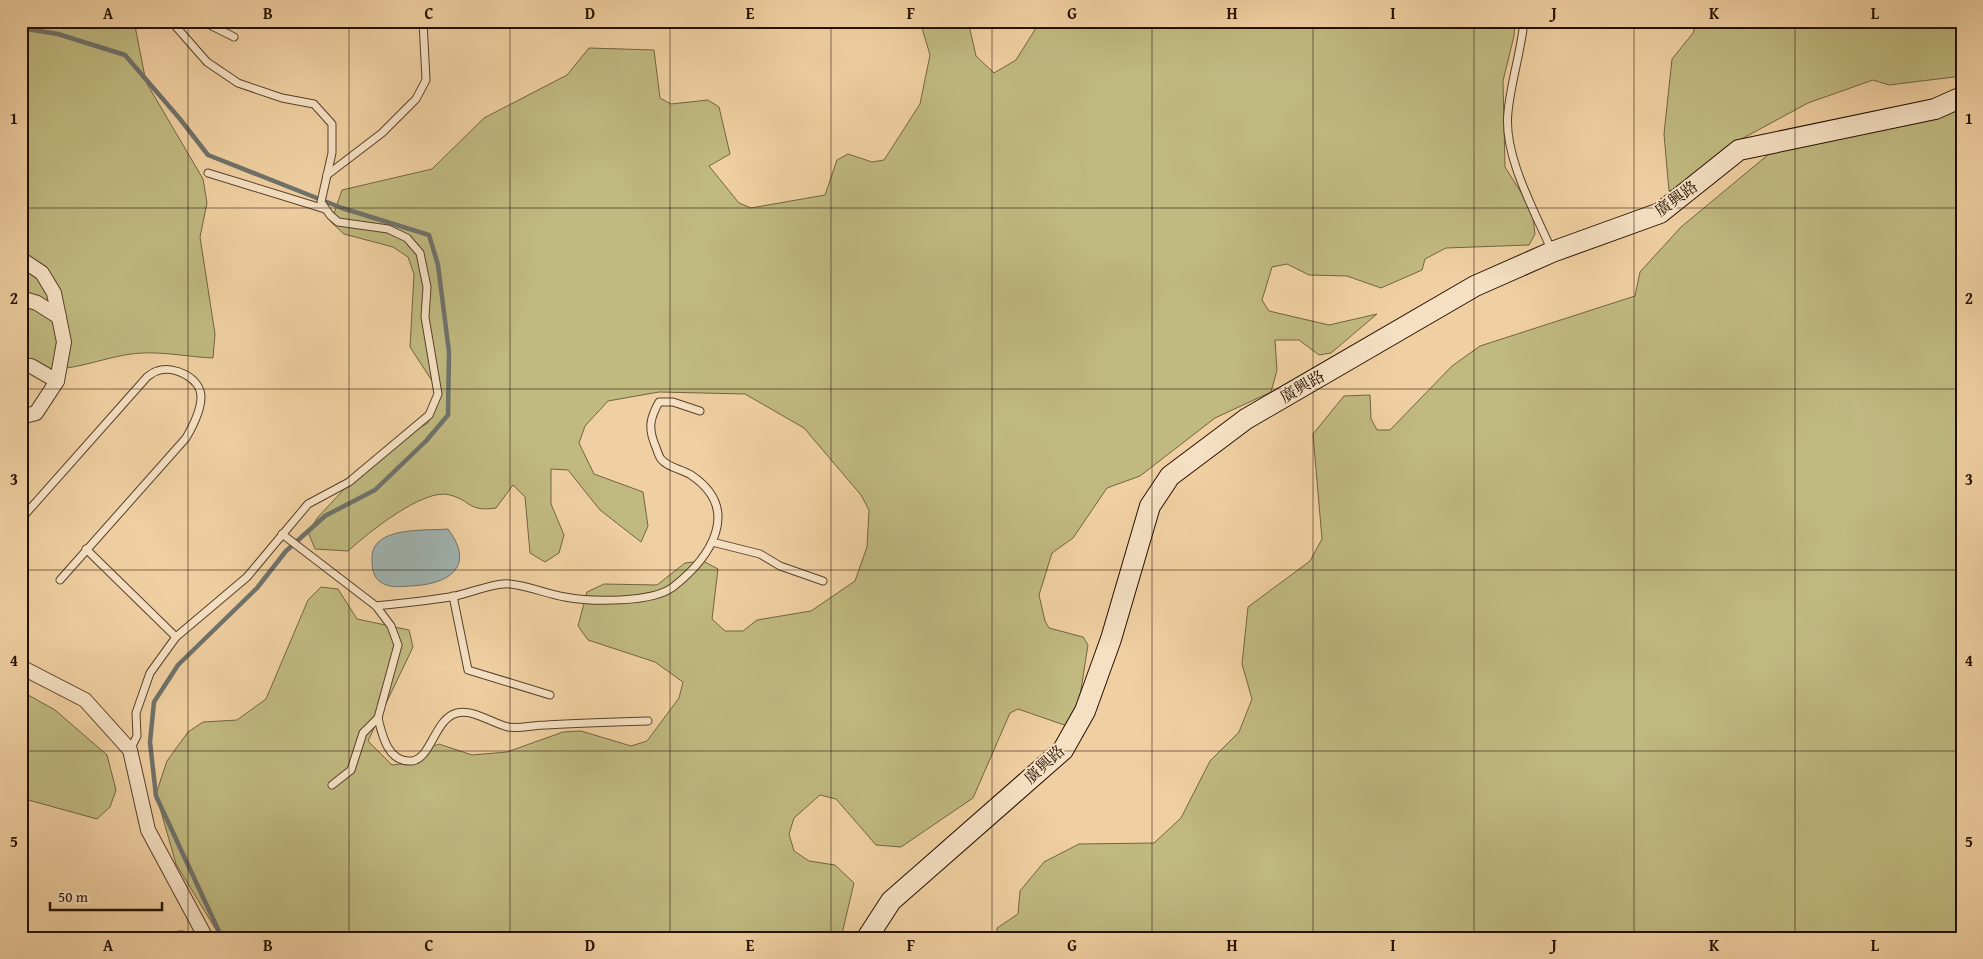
<svg xmlns="http://www.w3.org/2000/svg" width="1983" height="959" font-family="'Gentium Book Plus','Noto Serif TC',serif">
<style>
.green{fill:#c0b980;stroke:#726440}
.water{fill:#a0b4b2;stroke:#6f726b}
.lines{fill:none;stroke-linecap:round;stroke-linejoin:round}
.stream{stroke:#6f726b;stroke-width:4.5}
.lane-casing{stroke:#584029;stroke-width:9}
.street-casing{stroke:#584029;stroke-width:16}
.secondary-casing{stroke:#251001;stroke-width:22}
.lane{stroke:#f5e0c3;stroke-width:7}
.street{stroke:#f5e0c3;stroke-width:14}
.secondary{stroke:#f5e0c3;stroke-width:20}
.grid{fill:none;stroke:#251001;stroke-width:1;stroke-opacity:0.55}
.labels{text-anchor:middle;dominant-baseline:central;stroke-width:4;stroke-linejoin:round;paint-order:stroke}
.street-label{font-size:16px;fill:#251001;stroke:#f5e0c3}
.neatline{fill:none;stroke:#251001;stroke-width:2}
.grid-label{font-size:16px;text-anchor:middle;font-weight:bold;fill:#251001}
</style>
<rect width="100%" height="100%" fill="#f0d0a2"/>
<filter id="stains"><feTurbulence type="fractalNoise" baseFrequency=".004" numOctaves="4"/><feColorMatrix values="0 0 0 0 .2 0 0 0 0 .09 0 0 0 0 .02 0 0 0 .5 -.17"/></filter>
<radialGradient id="worn" r=".72"><stop offset=".6" stop-color="#630" stop-opacity="0"/><stop offset="1" stop-color="#630" stop-opacity=".3"/></radialGradient>
<g class="green">
<path d="M21,21H134L146,82L203,179L207,203L200,237L215,334L213,358C190,357 166,352 143,353C103,354 61,381 21,363V328L29,299L21,275Z"/>
<path d="M920,21H968L976,56L994,73L1016,60L1036,28L1043,21H1515L1514,36L1503,81L1505,167L1532,210L1535,234L1529,245L1446,248L1425,259L1422,270L1381,288L1347,276L1309,275L1287,264L1272,267L1262,300L1269,311L1329,325L1377,314L1331,353L1319,355L1299,340H1275L1277,370L1271,392L1215,418L1140,476L1107,488L1073,538L1052,553L1039,595L1045,621L1049,628L1083,637L1088,645L1076,721L1070,727L1018,709L1010,713L973,798L901,847L876,845L836,799L820,795L794,818L789,834L794,851L809,861L835,865L854,883L841,938H221L176,864L156,794L167,761L188,732L203,722L237,720L266,699L308,600L321,587L338,589L357,619L409,630L413,647L368,741L392,765L410,763L423,750L439,744L472,755L507,752L563,732L581,731L631,746L647,741L679,698L683,682L655,662L588,640L578,626L587,592L604,584L657,585L685,563L703,561L718,569L712,619L725,631H743L757,620L811,611L855,581L867,547L869,510L861,495L804,428L745,394L659,392L608,401L585,426L579,443L594,474L643,492L648,526L641,542L600,510L568,470L551,469V504L564,535L559,553L545,562L530,553L525,497L513,485L496,508C468,512 472,501 450,495C424,487 367,534 348,551L315,549L308,532L318,517L381,450L428,423L438,390L410,347L414,274L408,257L393,247L344,234L331,222L342,190L432,169L484,118L567,75L589,48L654,50L660,98L671,104L708,100L719,107L730,154L709,166L739,203L751,208L825,195L837,160L848,154L872,162L884,160L920,104L930,55Z"/>
<path d="M1697,21H1962V73L1954,77L1889,85L1873,80L1808,103L1736,142L1693,184L1669,191L1664,134L1672,59L1693,33Z"/>
<path d="M1962,104V938H997V928L1018,914L1020,891L1044,862L1079,844L1154,843L1181,818L1210,761L1239,732L1252,699L1242,664L1248,607L1310,561L1322,539L1313,434L1344,396L1370,395L1371,419L1377,430H1390L1452,366L1480,346L1635,296L1640,272L1681,227L1769,154L1805,141Z"/>
<path d="M21,691L55,710L107,755L116,790L110,807L97,819L21,798Z"/>
</g>
<path class="water" d="M448,529C477,568 447,585 409,586C399,587 388,588 379,581C372,575 372,565 372,556C374,526 426,531 448,529Z"/>
<g class="lines">
<path class="stream" d="M21,25L27,29L58,34L125,55L180,119L208,155L342,208L429,235L438,265L449,352L448,415L426,441L375,490L325,516L286,551L257,588L178,665L154,702L150,742L156,796L222,938"/>
<g class="lane-casing">
<g id="lane">
<path d="M202,21L234,37"/>
<path d="M1524,21C1521,52 1511,81 1508,112C1503,155 1534,210 1551,249"/>
<path d="M208,173L325,209"/>
<path d="M327,175L382,133L416,99L426,80L423,21"/>
<path d="M21,519L147,377C150,375 153,372 157,371C174,365 201,378 201,397C201,411 193,426 186,438L60,580"/>
<path d="M282,534L376,606L391,626L398,645L378,718L363,733L351,770L332,785"/>
<path d="M712,542L760,554L780,566L823,581"/>
<path d="M86,549L176,637"/>
<path d="M453,596L468,670L550,695"/>
<path d="M376,606C402,603 429,601 455,596C470,593 496,582 510,584C529,586 547,594 565,597C591,602 652,603 673,587C710,558 743,510 691,475C682,469 668,468 661,459C658,455 657,449 655,445C648,428 650,418 659,402H673L700,411"/>
<path d="M378,718C382,735 388,763 412,761C431,759 435,718 457,713C474,709 491,723 508,727C519,729 534,725 546,725C580,723 614,722 648,721"/>
<path d="M130,750L137,736L136,713L150,673L176,637L247,577L308,504L349,482L429,415L438,394L425,317L427,287L420,253L407,238L388,229L338,222L330,215L321,202L332,153V124L314,104L282,98L238,83L207,62L171,21"/>
<path d="M159,938L181,935L205,938"/>
</g>
</g>
<g class="street-casing">
<g id="street">
<path d="M21,259L42,273L54,293L64,342L57,381L36,413L21,417"/>
<path d="M21,298L37,303L59,317"/>
<path d="M21,364L31,366L57,381"/>
<path d="M21,667L85,700L130,750L148,830L206,938"/>
</g>
</g>
<g class="secondary-casing">
<path id="secondary" d="M867,938L891,901L1063,750L1085,711L1111,639L1150,506L1170,476L1246,419L1475,286L1552,252L1660,213L1739,150L1935,109L1962,97"/>
</g>
<use href="#lane" class="lane"/>
<use href="#street" class="street"/>
<use href="#secondary" class="secondary"/>
</g>
<path class="grid" d="M188,21V938M349,21V938M510,21V938M670,21V938M831,21V938M992,21V938M1152,21V938M1313,21V938M1474,21V938M1634,21V938M1795,21V938M21,208H1962M21,389H1962M21,570H1962M21,751H1962"/>
<g class="labels">
<g class="street-label">
<text transform="translate(1676 198) rotate(-36)">廣興路</text>
<text transform="translate(1302 386) rotate(-30)">廣興路</text>
<text transform="translate(1044 764) rotate(-43)">廣興路</text>
</g>
</g>
<rect width="1983" height="959" fill="none" stroke="#f0d0a2" stroke-width="55"/>
<path d="M50 902v8h112v-8" fill="none" stroke="#251001" stroke-width="2.5"/>
<text x="58" y="902" font-size="15" fill="#251001" stroke="#f5e0c3" stroke-width="4" paint-order="stroke">50 m</text>
<rect x="28" y="28" width="1928" height="904" class="neatline"/>
<g class="grid-label">
<text x="108" y="19">A</text>
<text x="268" y="19">B</text>
<text x="429" y="19">C</text>
<text x="590" y="19">D</text>
<text x="750" y="19">E</text>
<text x="911" y="19">F</text>
<text x="1072" y="19">G</text>
<text x="1232" y="19">H</text>
<text x="1393" y="19">I</text>
<text x="1554" y="19">J</text>
<text x="1714" y="19">K</text>
<text x="1875" y="19">L</text>
<text x="14" y="124">1</text>
<text x="1969" y="124">1</text>
<text x="14" y="304">2</text>
<text x="1969" y="304">2</text>
<text x="14" y="485">3</text>
<text x="1969" y="485">3</text>
<text x="14" y="666">4</text>
<text x="1969" y="666">4</text>
<text x="14" y="847">5</text>
<text x="1969" y="847">5</text>
<text x="108" y="951">A</text>
<text x="268" y="951">B</text>
<text x="429" y="951">C</text>
<text x="590" y="951">D</text>
<text x="750" y="951">E</text>
<text x="911" y="951">F</text>
<text x="1072" y="951">G</text>
<text x="1232" y="951">H</text>
<text x="1393" y="951">I</text>
<text x="1554" y="951">J</text>
<text x="1714" y="951">K</text>
<text x="1875" y="951">L</text>
</g>
<rect width="100%" height="100%" filter="url(#stains)"/>
<rect width="100%" height="100%" fill="url(#worn)"/>
</svg>
